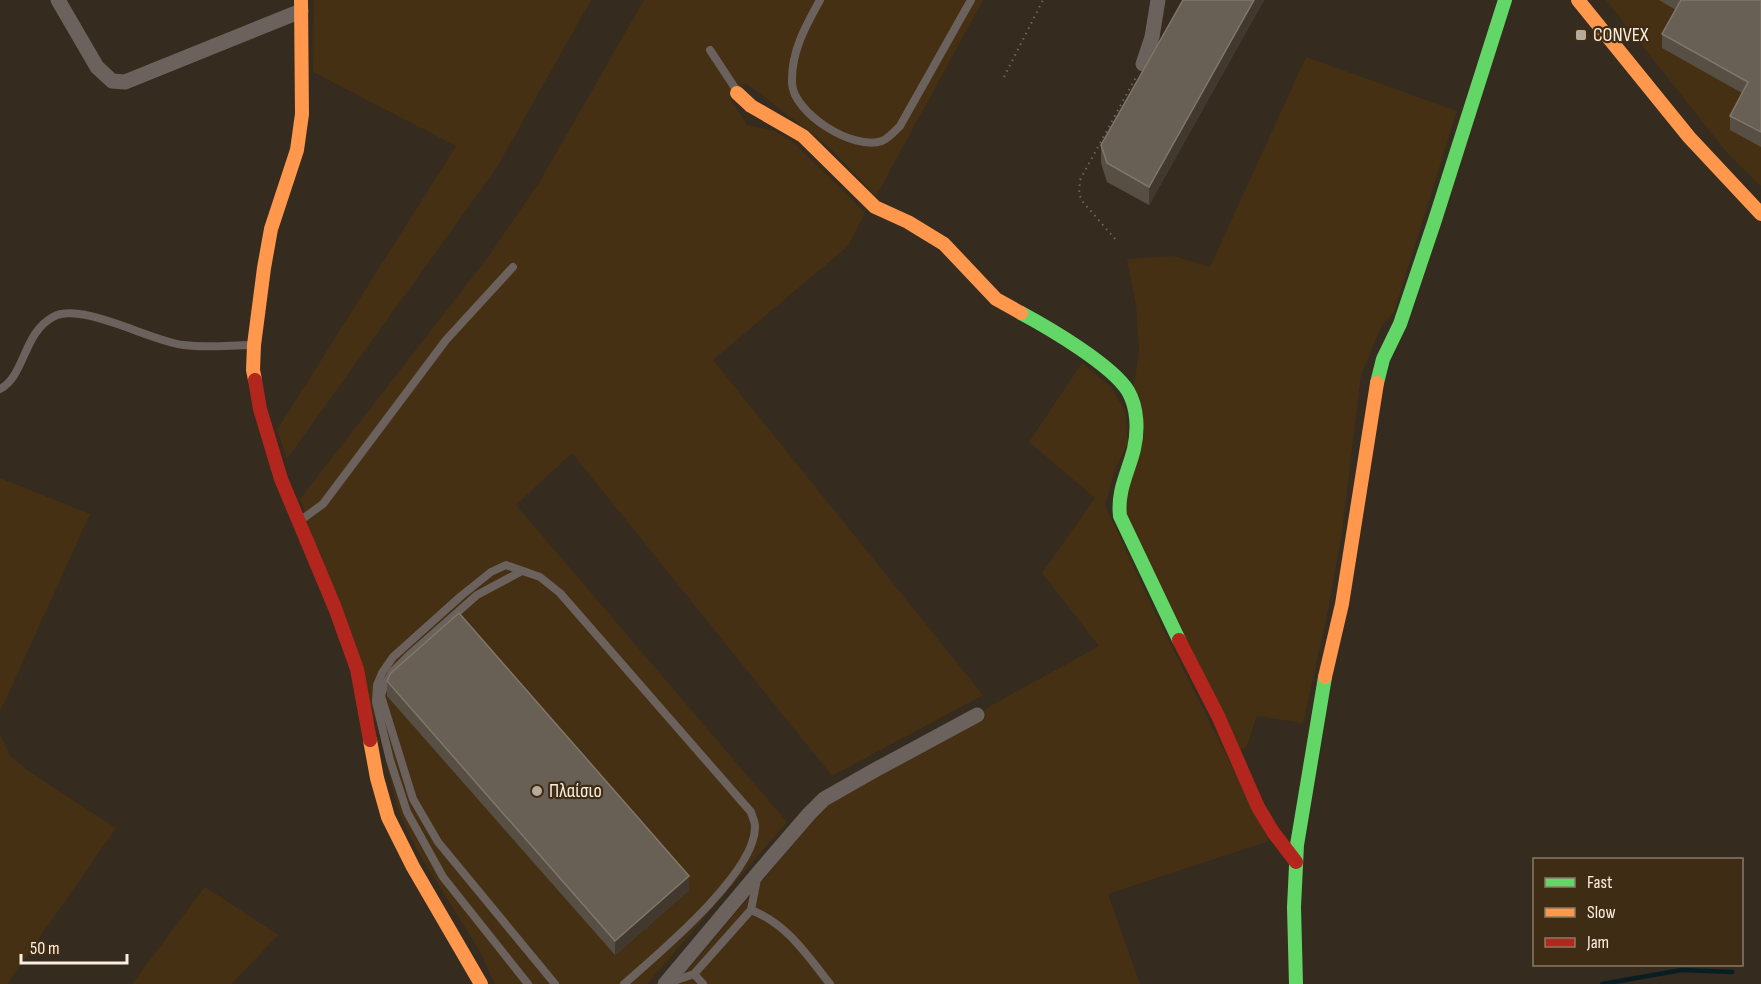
<svg xmlns="http://www.w3.org/2000/svg" width="1761" height="984" font-family="'Sofia Sans Condensed',sans-serif">
<style>
.built{fill:#463014}
.lines{fill:none;stroke-linecap:round;stroke-linejoin:round}
.stream{stroke:#091e23;stroke-width:4.5}
.path{stroke:#6f6662;stroke-width:2;stroke-dasharray:1.5 4.5;stroke-linecap:butt}
.lane{stroke:#6b615d;stroke-width:8}
.street{stroke:#6b615d;stroke-width:15}
.fast{stroke:#63d668;stroke-width:14}
.slow{stroke:#ff974d;stroke-width:14}
.jam{stroke:#b3261e;stroke-width:14}
.wall{fill:#574f44}
.shaded-wall{fill:#42392e}
.building{fill:#696055;stroke:#80766a;stroke-width:1.5}
.poi-dot{fill:#b6aa9c;stroke:#3f2c14;stroke-width:2}
.labels{text-anchor:middle;dominant-baseline:central;stroke-width:4.5;stroke-linejoin:round;paint-order:stroke}
.poi-label{font-size:20px;fill:#fbeee0;stroke:#3f2c14;text-anchor:start}
</style>
<rect width="100%" height="100%" fill="#352b1e"/>
<g class="built">
<path d="M314,0H591L497,167L287,459L277,430L456,146L313,72Z"/>
<path d="M644,0H983L876,196L827,145L746,83L729,97L747,125L774,131L793,142L865,213L848,246L713,360L983,695L832,776L572,453L516,505L787,822L647,984H495L479,950L415,847L397,807L379,733L300,499L488,257L540,181Z"/>
<path d="M1606,0H1761V186L1728,154Z"/>
<path d="M1306,57L1457,111L1394,312L1382,325L1361,375L1342,532L1328,611L1303,723L1257,716L1246,748L1230,752L1114,487L1130,447L1132,400L1139,351L1136,306L1127,259L1174,256L1210,267Z"/>
<path d="M1082,363L1111,387L1125,411L1128,443L1115,470L1105,505L1155,613L1269,841L1108,894L1140,984H676L833,797L969,723L990,706L1099,646L1042,573L1095,498L1029,442Z"/>
<path d="M0,478L90,514L0,712Z"/>
<path d="M0,734L10,756L31,773L116,828L7,984H0Z"/>
<path d="M205,887L278,935L232,984H132Z"/>
</g>
<g class="lines">
<path class="stream" d="M1602,984L1682,970L1732,972"/>
<g class="path">
<path d="M1004,77L1043,0"/>
<path d="M1115,239L1083,202L1079,194L1080,180L1136,77"/>
</g>
<g class="lane">
<path d="M820,0C805,27 791,52 792,83C793,113 853,151 882,141C888,139 895,131 900,126L971,0"/>
<path d="M710,50L737,91"/>
<path d="M0,389C25,376 23,333 53,317C81,301 152,342 184,345C207,348 231,345 253,345"/>
<path d="M301,520L323,504L446,340L513,267"/>
<path d="M522,571L477,595L408,656L393,671L384,686L381,696L413,799L438,842L555,984"/>
<path d="M751,910C787,924 806,954 830,984"/>
<path d="M694,974L703,984"/>
<path d="M671,982L694,974L751,910L757,879"/>
<path d="M528,984L443,877L407,812L390,760L376,702L377,685L382,673L393,657L461,596L491,572L506,565L540,577L560,593L751,812C752,816 755,822 755,826C757,872 658,954 624,984"/>
</g>
<g class="street">
<path d="M58,0L97,67L112,81L125,82L301,11"/>
<path d="M1143,64L1152,37L1158,0"/>
<path d="M665,984L759,872L809,814L824,799L875,770L977,715"/>
</g>
<g class="fast">
<path d="M1021,313C1049,328 1112,365 1128,391C1138,408 1138,431 1134,449C1128,473 1117,491 1120,516L1179,640"/>
<path d="M1377,383L1383,359L1400,324L1435,220L1505,0"/>
<path d="M1296,984L1294,907L1297,845L1325,677"/>
</g>
<g class="slow">
<path d="M1578,0L1689,137L1761,214"/>
<path d="M737,93L751,106L803,136L875,207L908,222L944,244L996,299L1021,313"/>
<path d="M255,380L253,370L254,345L264,268L271,229L297,150L302,114L301,0"/>
<path d="M1325,677L1342,604L1377,383"/>
<path d="M370,740L377,778L388,817L413,867L481,984"/>
</g>
<g class="jam">
<path d="M255,380L260,409L281,479L335,608L357,669L370,740"/>
<path d="M1179,640L1218,716L1258,807L1273,832L1296,862"/>
</g>
</g>
<g class="wall">
<path d="M1183,0H1264L1149,205L1107,182L1101,163V145Z"/>
<path d="M1659,0H1761V147L1730,130V116L1742,93L1662,48V34L1676,10Z"/>
<path d="M387,681L689,890L615,955L387,696Z"/>
</g>
<g class="shaded-wall">
<path d="M1254,0H1264L1149,205V187Z"/>
<path d="M689,876V890L615,955V941Z"/>
</g>
<g class="building">
<path d="M1183,0H1254L1149,187L1107,163L1101,145Z"/>
<path d="M1681,0H1761V132L1730,116L1748,82L1662,34Z"/>
<path d="M459,613L689,876L615,941L387,681L391,673Z"/>
</g>
<g class="poi-dot">
<rect x="1575" y="29" width="12" height="12" rx="3"/>
<circle cx="537" cy="791" r="6"/>
</g>
<g class="labels">
<g class="poi-label">
<text x="1593" y="35">CONVEX</text>
<text x="549" y="791">Πλαίσιο</text>
</g>
</g>
<rect x="1533" y="858" width="210" height="108" fill="#3f2c14" stroke="#8a7a66" stroke-width="1.5"/>
<rect x="1545" y="878" width="30" height="9" fill="#63d668" stroke="#8a7a66" stroke-width="1.5"/>
<text x="1587" y="888" font-size="18" fill="#fbeee0">Fast</text>
<rect x="1545" y="908" width="30" height="9" fill="#ff974d" stroke="#8a7a66" stroke-width="1.5"/>
<text x="1587" y="918" font-size="18" fill="#fbeee0">Slow</text>
<rect x="1545" y="938" width="30" height="9" fill="#b3261e" stroke="#8a7a66" stroke-width="1.5"/>
<text x="1587" y="948" font-size="18" fill="#fbeee0">Jam</text>
<path d="M21 954v9h106v-9" fill="none" stroke="#fbeee0" stroke-width="3"/>
<text x="30" y="954" font-size="18" fill="#fbeee0" stroke="#3f2c14" stroke-width="4.5" paint-order="stroke">50 m</text>
</svg>
